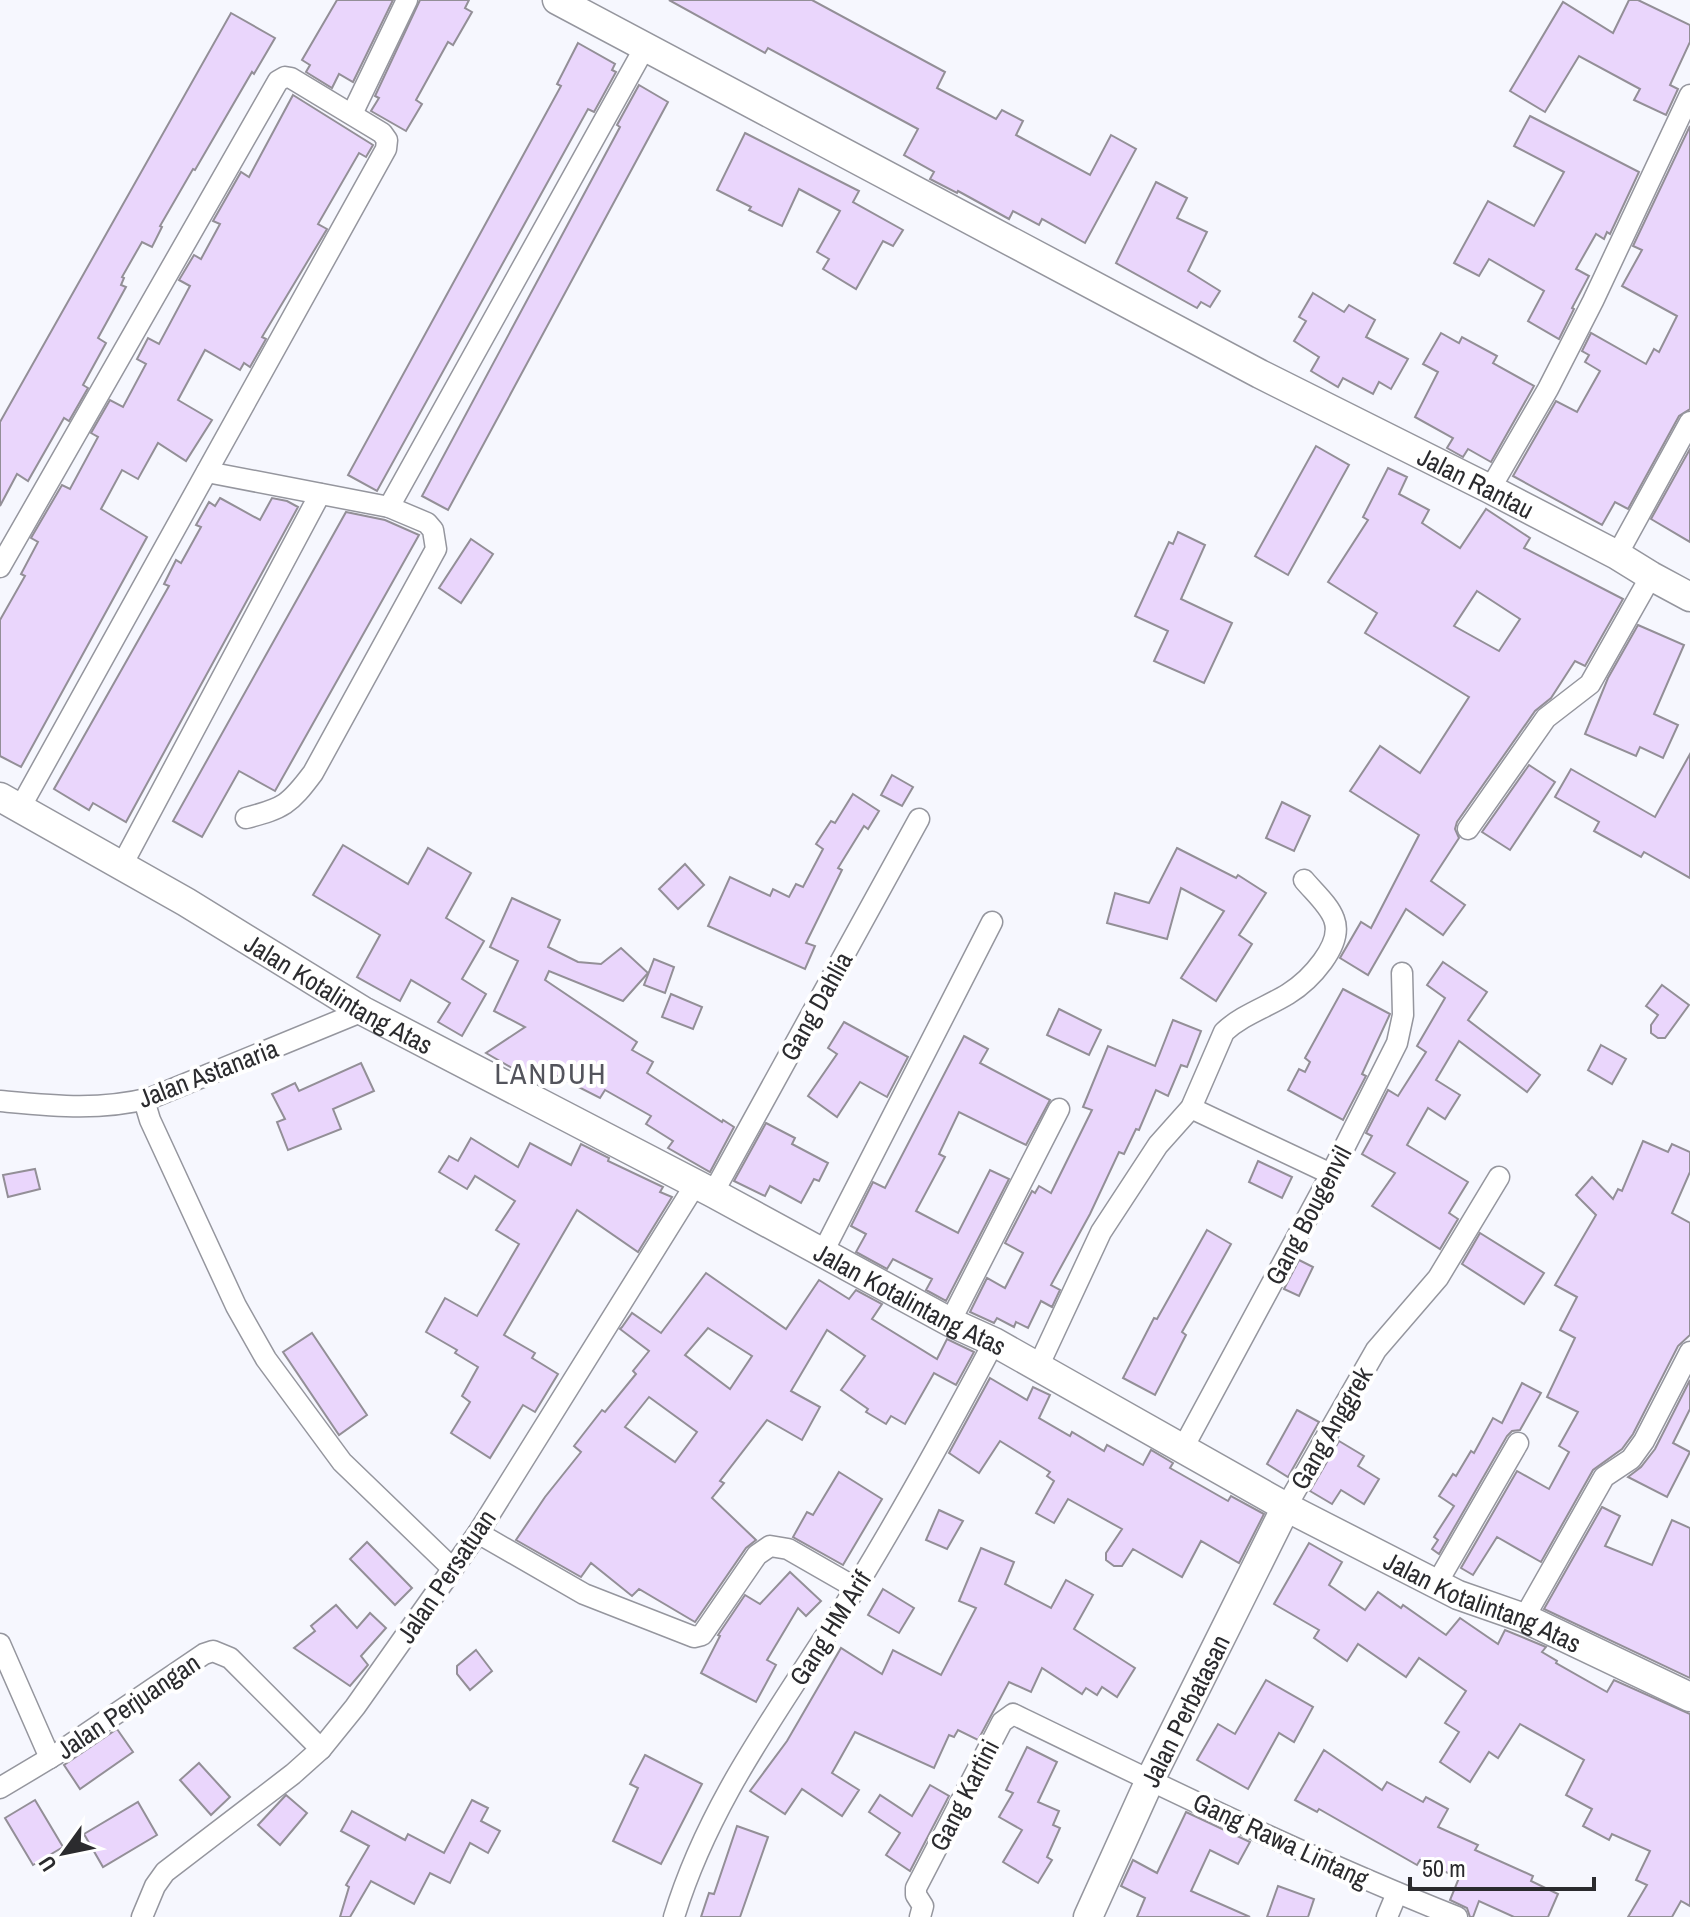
<svg xmlns="http://www.w3.org/2000/svg" width="1690" height="1917" font-family="'Archivo Narrow',sans-serif">
<style>
.building{fill:#ead6fc;stroke:#938f97;stroke-width:2;fill-rule:evenodd}
.lines{fill:none;stroke-linecap:round;stroke-linejoin:round}
.street-casing{stroke:#95969e;stroke-width:23}
.secondary-casing{stroke:#95969e;stroke-width:31}
.street{stroke:#fff;stroke-width:20}
.secondary{stroke:#fff;stroke-width:28}
.labels{text-anchor:middle;dominant-baseline:central;stroke-width:8;stroke-linejoin:round;paint-order:stroke}
.street-label{font-size:26px;fill:#2b2b2e;stroke:#fff}
.quarter-label{font-size:30px;letter-spacing:2px;fill:#53545c;stroke:#fff}
</style>
<rect width="100%" height="100%" fill="#f6f7fe"/>
<g class="building">
<path d="M337,0H393L353,82L339,74L332,88L306,72L310,65L302,60Z"/>
<path d="M420,0H469L465,8L472,12L453,45L448,42L416,100L422,104L406,131L371,111L379,98L375,96Z"/>
<path d="M669,0H812L945,72L937,88L996,119L1002,110L1023,121L1016,135L1090,175L1111,135L1136,149L1085,243L1042,219L1039,225L1013,211L1009,219L958,191L957,193L930,179L934,172L904,155L918,129L768,48L765,53Z"/>
<path d="M1629,0H1638L1690,25V42L1670,85L1678,89L1666,115L1634,100L1640,89L1579,56L1545,112L1510,91L1563,2L1613,33Z"/>
<path d="M231,13L275,38L254,74L252,72L195,170L193,169L160,226L162,227L152,247L142,242L122,277L124,278L121,285L126,287L98,338L106,343L83,385L88,388L69,421L64,418L28,481L17,474L0,506V422Z"/>
<path d="M578,43L615,64L612,70L616,72L594,112L588,109L377,491L348,475L561,86L557,84Z"/>
<path d="M639,85L668,102L448,510L422,496L620,127L617,125Z"/>
<path d="M293,95L373,145L366,157L359,153L318,224L327,229L262,337L266,339L250,367L244,363L240,370L205,350L178,400L212,420L186,461L158,443L138,479L122,470L101,509L147,537L21,767L0,756V620L25,576L21,574L38,542L31,538L62,485L70,489L98,437L91,433L110,400L123,407L146,364L137,359L148,338L159,344L190,286L179,280L194,255L201,259L220,224L213,221L241,172L249,177Z"/>
<path d="M1530,116L1639,172L1610,234L1607,232L1604,239L1596,234L1576,269L1589,276L1572,308L1574,309L1559,339L1528,321L1544,291L1489,259L1479,276L1454,263L1488,201L1534,226L1564,172L1514,146Z"/>
<path d="M1690,126V409L1679,416L1628,509L1615,502L1602,525L1513,476L1556,401L1577,412L1600,371L1585,362L1589,355L1582,351L1591,333L1646,364L1654,349L1659,352L1677,316L1622,286L1642,250L1633,246Z"/>
<path d="M745,133L859,191L853,202L903,230L893,246L883,241L856,289L823,269L829,259L817,252L840,211L799,189L782,226L749,210L751,207L717,190Z"/>
<path d="M1156,182L1187,198L1177,218L1207,232L1188,271L1220,291L1210,307L1201,302L1197,308L1116,263Z"/>
<path d="M1313,293L1344,312L1349,305L1375,320L1366,337L1408,359L1391,389L1379,382L1373,394L1343,378L1338,387L1311,371L1319,357L1294,341L1306,321L1299,317Z"/>
<path d="M1441,333L1459,343L1462,337L1497,356L1493,363L1534,386L1491,462L1468,449L1463,457L1447,448L1453,438L1415,417L1438,372L1423,364Z"/>
<path d="M1316,446L1349,465L1288,575L1255,556Z"/>
<path d="M1690,449V542L1651,519Z"/>
<path d="M1388,468L1407,477L1399,494L1429,510L1422,523L1460,548L1486,509L1530,538L1524,548L1623,599L1585,666L1575,661L1551,698L1535,711L1457,822L1455,829L1459,838L1431,881L1465,905L1443,935L1406,909L1368,975L1340,958L1361,922L1371,928L1419,835L1350,791L1380,746L1420,773L1469,697L1365,633L1377,613L1328,582L1368,520L1363,517ZM1477,591L1520,619L1499,651L1454,626Z"/>
<path d="M220,498L260,520L272,498L287,501L298,507L126,822L93,803L89,810L54,789L169,586L164,584L176,560L181,563L201,527L196,525L209,502L215,506Z"/>
<path d="M346,512L385,520L419,535L275,791L239,771L202,837L173,821Z"/>
<path d="M1178,532L1205,545L1181,599L1232,623L1204,683L1154,661L1168,631L1135,616L1169,542L1173,544Z"/>
<path d="M471,539L493,554L461,603L439,588Z"/>
<path d="M1638,625L1684,645L1654,714L1678,725L1663,758L1640,747L1636,756L1585,734L1608,678Z"/>
<path d="M1690,754V878L1644,852L1641,857L1594,831L1599,822L1555,797L1571,769L1655,817Z"/>
<path d="M1529,765L1555,782L1510,850L1482,832Z"/>
<path d="M892,775L913,787L902,806L881,795Z"/>
<path d="M853,794L879,811L868,829L864,826L838,868L842,870L806,943L815,946L805,969L708,926L730,877L770,896L773,889L789,897L796,884L803,887L823,849L816,844L831,821L835,823Z"/>
<path d="M1282,802L1310,816L1294,851L1266,838Z"/>
<path d="M343,845L408,884L428,848L471,873L446,918L484,941L462,979L486,994L462,1036L438,1022L450,1003L411,980L400,1001L357,977L380,935L313,895Z"/>
<path d="M1177,848L1236,878L1238,875L1266,893L1239,935L1252,944L1216,1001L1181,978L1224,911L1181,888L1167,939L1107,923L1115,893L1149,903Z"/>
<path d="M685,864L704,885L678,909L659,889Z"/>
<path d="M512,898L560,920L548,947L578,962L601,964L621,948L648,973L623,1001L549,971L545,980L637,1042L632,1050L653,1062L647,1073L722,1122L723,1120L734,1127L710,1172L668,1148L673,1141L646,1124L651,1116L605,1090L600,1098L553,1074L538,1083L486,1053L525,1027L494,1011L518,961L490,947Z"/>
<path d="M654,959L674,967L665,993L644,985Z"/>
<path d="M1443,962L1487,992L1468,1020L1540,1075L1527,1092L1459,1041L1436,1080L1460,1095L1445,1119L1428,1108L1407,1145L1468,1182L1449,1213L1458,1219L1440,1249L1372,1206L1395,1173L1362,1154L1372,1136L1366,1133L1388,1090L1398,1096L1426,1052L1417,1046L1445,998L1427,985Z"/>
<path d="M1662,985L1689,1005L1665,1038H1658L1651,1033V1025L1658,1015L1646,1006Z"/>
<path d="M1343,989L1390,1014L1362,1074L1366,1076L1343,1120L1288,1090L1299,1069L1305,1072L1310,1062L1305,1058Z"/>
<path d="M671,994L702,1007L693,1029L662,1017Z"/>
<path d="M1059,1009L1101,1030L1089,1055L1047,1035Z"/>
<path d="M1173,1020L1201,1031L1187,1067L1181,1065L1168,1096L1156,1090L1139,1130L1136,1129L1124,1154L1119,1152L1090,1214L1051,1285L1060,1290L1052,1307L1041,1301L1028,1328L1016,1322L1014,1327L997,1318L994,1323L970,1312L987,1278L1005,1288L1023,1253L1005,1243L1032,1191L1035,1193L1039,1186L1051,1193L1092,1110L1083,1107L1108,1046L1155,1066Z"/>
<path d="M844,1022L908,1057L887,1097L860,1082L837,1117L808,1096L837,1054L828,1048Z"/>
<path d="M964,1036L988,1049L980,1063L1050,1100L1026,1145L959,1112L939,1154L945,1157L916,1211L958,1233L990,1170L1009,1179L946,1301L926,1290L932,1279L893,1259L887,1269L856,1252L866,1234L851,1226L873,1182L885,1188Z"/>
<path d="M1601,1045L1626,1059L1612,1084L1588,1070Z"/>
<path d="M361,1063L374,1091L333,1109L341,1129L288,1150L277,1122L285,1119L272,1094L295,1083L299,1091Z"/>
<path d="M766,1123L795,1138L792,1144L828,1163L819,1181L814,1179L801,1203L770,1186L765,1196L734,1181Z"/>
<path d="M471,1138L518,1167L530,1143L571,1165L581,1144L609,1158L608,1161L663,1187L660,1192L672,1197L638,1252L577,1210L504,1335L535,1353L532,1358L558,1374L535,1412L523,1405L490,1458L451,1433L470,1402L462,1396L478,1367L455,1353L457,1350L426,1332L445,1298L477,1316L519,1244L496,1230L515,1201L475,1176L467,1189L439,1172L449,1156L458,1161Z"/>
<path d="M1643,1141L1668,1152L1672,1144L1690,1152V1172L1672,1213L1690,1223V1335L1678,1346L1633,1434L1622,1449L1593,1470L1541,1562L1497,1537L1473,1575L1461,1568L1517,1471L1549,1489L1569,1452L1559,1446L1578,1412L1547,1397L1575,1338L1560,1330L1577,1297L1555,1285L1596,1215L1576,1195L1592,1177L1613,1199L1618,1189L1622,1191Z"/>
<path d="M1258,1161L1292,1177L1282,1198L1249,1182Z"/>
<path d="M35,1169L40,1189L8,1197L3,1175Z"/>
<path d="M1207,1230L1231,1244L1182,1332L1186,1335L1155,1395L1123,1378L1154,1318L1157,1319Z"/>
<path d="M1480,1233L1544,1273L1524,1304L1462,1264Z"/>
<path d="M1299,1260L1313,1267L1299,1296L1284,1289Z"/>
<path d="M706,1273L786,1329L819,1280L849,1299L856,1290L882,1304L872,1319L937,1359L947,1339L974,1352L956,1385L934,1373L905,1424L891,1416L886,1424L866,1412L868,1409L841,1390L865,1356L827,1330L791,1391L820,1407L802,1440L767,1420L720,1481L724,1483L712,1498L756,1540L746,1548L695,1622L639,1589L632,1596L591,1563L581,1577L516,1540L545,1497L581,1452L574,1446L602,1410L605,1412L636,1374L633,1371L649,1351L620,1329L622,1327L632,1313L661,1333ZM708,1328L752,1356L730,1389L685,1355ZM649,1397L697,1432L675,1462L625,1427Z"/>
<path d="M312,1333L367,1415L339,1435L283,1352Z"/>
<path d="M990,1378L1027,1400L1033,1387L1050,1395L1039,1418L1070,1436L1072,1432L1104,1451L1107,1445L1143,1465L1151,1450L1173,1463L1170,1468L1228,1501L1231,1496L1264,1514L1239,1563L1201,1541L1182,1577L1133,1549L1122,1566H1114L1106,1560V1553L1122,1529L1068,1499L1054,1523L1036,1513L1054,1481L1047,1476L1050,1472L1000,1441L979,1473L949,1453Z"/>
<path d="M1690,1380V1409L1673,1443L1690,1452L1667,1497L1628,1477L1641,1467L1655,1449Z"/>
<path d="M1522,1383L1541,1393L1520,1430L1512,1431L1507,1436L1439,1554L1432,1549L1438,1540L1434,1537L1454,1506L1439,1496L1453,1474L1456,1476L1471,1451L1474,1453L1493,1418L1502,1423Z"/>
<path d="M1297,1410L1319,1422L1288,1477L1267,1464Z"/>
<path d="M1339,1441L1364,1456L1358,1466L1379,1479L1364,1504L1341,1490L1332,1504L1310,1491Z"/>
<path d="M839,1472L882,1499L843,1565L793,1537L807,1512L813,1515Z"/>
<path d="M1602,1507L1620,1516L1605,1546L1652,1565L1672,1520L1690,1528V1678L1544,1609Z"/>
<path d="M939,1510L963,1521L947,1549L926,1540Z"/>
<path d="M367,1542L412,1588L395,1605L350,1559Z"/>
<path d="M1309,1543L1342,1562L1329,1585L1365,1610L1378,1592L1401,1608L1403,1605L1446,1635L1460,1618L1498,1644L1505,1630L1546,1647L1542,1652L1557,1661L1556,1663L1607,1692L1614,1680L1690,1714V1906L1681,1901L1672,1917H1628L1647,1885L1636,1880L1650,1851L1612,1834L1609,1840L1583,1826L1592,1809L1566,1795L1584,1760L1520,1724L1498,1758L1489,1752L1470,1782L1440,1762L1459,1732L1445,1723L1466,1691L1419,1658L1406,1677L1358,1644L1347,1661L1314,1638L1319,1630L1274,1604Z"/>
<path d="M981,1548L1014,1562L1005,1584L1051,1608L1066,1580L1093,1595L1074,1629L1135,1668L1117,1697L1102,1687L1097,1695L1086,1688L1082,1694L1042,1668L1031,1692L1009,1682L978,1740L958,1730L954,1737L949,1735L934,1768L855,1732L832,1773L859,1790L842,1816L802,1789L785,1814L750,1791L787,1741L841,1648L882,1674L893,1650L941,1675L976,1608L959,1601Z"/>
<path d="M790,1572L821,1601L806,1616L798,1608L767,1660L776,1665L756,1702L701,1673L720,1636L718,1635L745,1595L760,1604Z"/>
<path d="M883,1589L914,1608L899,1633L868,1615Z"/>
<path d="M336,1605L357,1628L370,1613L386,1628L361,1656L368,1665L350,1686L294,1648L315,1631L311,1626Z"/>
<path d="M476,1650L492,1671L470,1690L457,1674V1666Z"/>
<path d="M1266,1680L1313,1707L1294,1742L1279,1733L1248,1789L1197,1760L1218,1724L1235,1734Z"/>
<path d="M117,1729L133,1752L80,1789L64,1765Z"/>
<path d="M1027,1747L1057,1762L1038,1802L1059,1811L1053,1825L1060,1828L1047,1857L1052,1860L1038,1883L1003,1862L1022,1830L999,1817L1013,1793L1006,1790Z"/>
<path d="M1324,1750L1382,1790L1387,1782L1423,1802L1426,1797L1448,1809L1438,1827L1478,1845L1475,1850L1533,1876L1531,1881L1558,1894L1548,1917H1514L1479,1901L1473,1917H1470L1467,1908L1450,1900L1459,1878L1420,1860L1417,1865L1319,1809L1317,1812L1295,1800Z"/>
<path d="M645,1755L702,1784L661,1864L613,1841L638,1788L630,1784Z"/>
<path d="M199,1763L230,1797L211,1815L180,1780Z"/>
<path d="M930,1785L949,1796L910,1871L886,1855L900,1833L869,1812L880,1795L912,1816Z"/>
<path d="M286,1795L307,1813L280,1845L258,1825Z"/>
<path d="M35,1800L63,1847L33,1865L5,1818Z"/>
<path d="M472,1800L488,1808L481,1821L500,1831L488,1853L470,1843L450,1883L430,1873L414,1904L371,1881L350,1917H340L349,1887L346,1885L369,1846L341,1831L352,1811L405,1840L408,1834L444,1853Z"/>
<path d="M138,1802L157,1835L103,1867L84,1834Z"/>
<path d="M1186,1812L1250,1842L1238,1864L1210,1850L1191,1891L1250,1917H1137L1145,1898L1121,1886L1133,1860L1157,1873Z"/>
<path d="M737,1826L768,1837L740,1917H701L709,1893L714,1894Z"/>
<path d="M1278,1886L1314,1899L1308,1917H1267Z"/>
</g>
<g class="lines">
<g class="street-casing">
<g id="street">
<path d="M352,114L407,0"/>
<path d="M207,472L389,507L427,523L433,530L436,549L313,773C289,805 284,808 246,818"/>
<path d="M1490,489L1548,389L1593,301L1690,95"/>
<path d="M389,507L645,47"/>
<path d="M1617,555L1690,422"/>
<path d="M0,567L278,81L285,77L291,78L382,133L387,140L386,149L20,808"/>
<path d="M1468,829L1546,718L1590,684L1651,576"/>
<path d="M122,865L320,494"/>
<path d="M144,1100L150,1120L236,1306L266,1359L342,1462L453,1569"/>
<path d="M0,1101C54,1106 98,1111 151,1098L363,1011"/>
<path d="M1191,1108L1331,1174"/>
<path d="M713,1193L919,819"/>
<path d="M823,1252L992,922"/>
<path d="M950,1322L1059,1109"/>
<path d="M1038,1367L1101,1232L1158,1145L1191,1108L1224,1032C1242,1015 1267,1007 1288,994C1309,981 1344,945 1334,919C1329,905 1314,892 1304,880"/>
<path d="M1183,1448L1331,1174L1397,1043L1403,1015L1402,973"/>
<path d="M1286,1507L1376,1350L1438,1278L1499,1177"/>
<path d="M478,1533L584,1594L694,1637L702,1635L757,1555L770,1546L788,1549L856,1588"/>
<path d="M1437,1583L1518,1443"/>
<path d="M1524,1618L1604,1477L1631,1459L1644,1441L1690,1352"/>
<path d="M0,1644L50,1758"/>
<path d="M0,1788L55,1755L204,1654L213,1651L230,1658L321,1749"/>
<path d="M142,1917L155,1886L165,1872L293,1774L321,1749L355,1707L478,1533L695,1185"/>
<path d="M674,1917C712,1792 790,1697 856,1587C905,1507 950,1425 994,1342"/>
<path d="M920,1917L923,1906L916,1895V1888L1002,1722L1013,1714C1159,1785 1306,1857 1457,1917"/>
<path d="M1387,1917L1397,1893"/>
</g>
</g>
<g class="secondary-casing">
<g id="secondary">
<path id="s1" d="M557,0L1260,374L1490,489L1617,555L1651,576L1690,597"/>
<path id="s2" d="M0,797L186,902L363,1011L713,1193L950,1322L994,1342L1286,1507L1458,1595L1524,1618L1690,1697"/>
<path id="s3" d="M1088,1917L1150,1780L1286,1507"/>
</g>
</g>
<use href="#street" class="street"/>
<use href="#secondary" class="secondary"/>
</g>
<g class="labels">
<g class="street-label">
<text stroke="none"><textPath href="#s1" startOffset="1038">Jalan Rantau</textPath></text>
<text stroke="none"><textPath href="#s2" startOffset="392">Jalan Kotalintang Atas</textPath></text>
<text transform="translate(816 1006) rotate(-61)">Gang Dahlia</text>
<text transform="translate(208 1073) rotate(-21)">Jalan Astanaria</text>
<text transform="translate(1308 1215) rotate(-62)">Gang Bougenvil</text>
<text stroke="none"><textPath href="#s2" startOffset="1040">Jalan Kotalintang Atas</textPath></text>
<text transform="translate(1331 1428) rotate(-60)">Gang Anggrek</text>
<text transform="translate(446 1576) rotate(-56)">Jalan Persatuan</text>
<text stroke="none"><textPath href="#s2" startOffset="1688">Jalan Kotalintang Atas</textPath></text>
<text transform="translate(830 1628) rotate(-58)">Gang HM Arif</text>
<text transform="translate(128 1706) rotate(-34)">Jalan Perjuangan</text>
<text stroke="none"><textPath href="#s3" startOffset="228">Jalan Perbatasan</textPath></text>
<text transform="translate(964 1795) rotate(-63)">Gang Kartini</text>
<text transform="translate(1281 1840) rotate(25)">Gang Rawa Lintang</text>
</g>
<g class="quarter-label">
<text x="551" y="1073">LANDUH</text>
</g>
</g>
<g transform="translate(64 1853) rotate(237)" stroke="#ffffff" stroke-width="6" paint-order="stroke">
<path d="M0-6L14 30L0 20L-14 30Z" fill="#2b2b2e"/>
<text y="-12" font-size="22" font-weight="bold" text-anchor="middle" fill="#2b2b2e">U</text>
</g>
<path d="M1410 1877v12h184v-12" fill="none" stroke="#2b2b2e" stroke-width="4"/>
<text x="1422" y="1877" font-size="24" fill="#2b2b2e" stroke="#ffffff" stroke-width="6" paint-order="stroke">50 m</text>
</svg>
